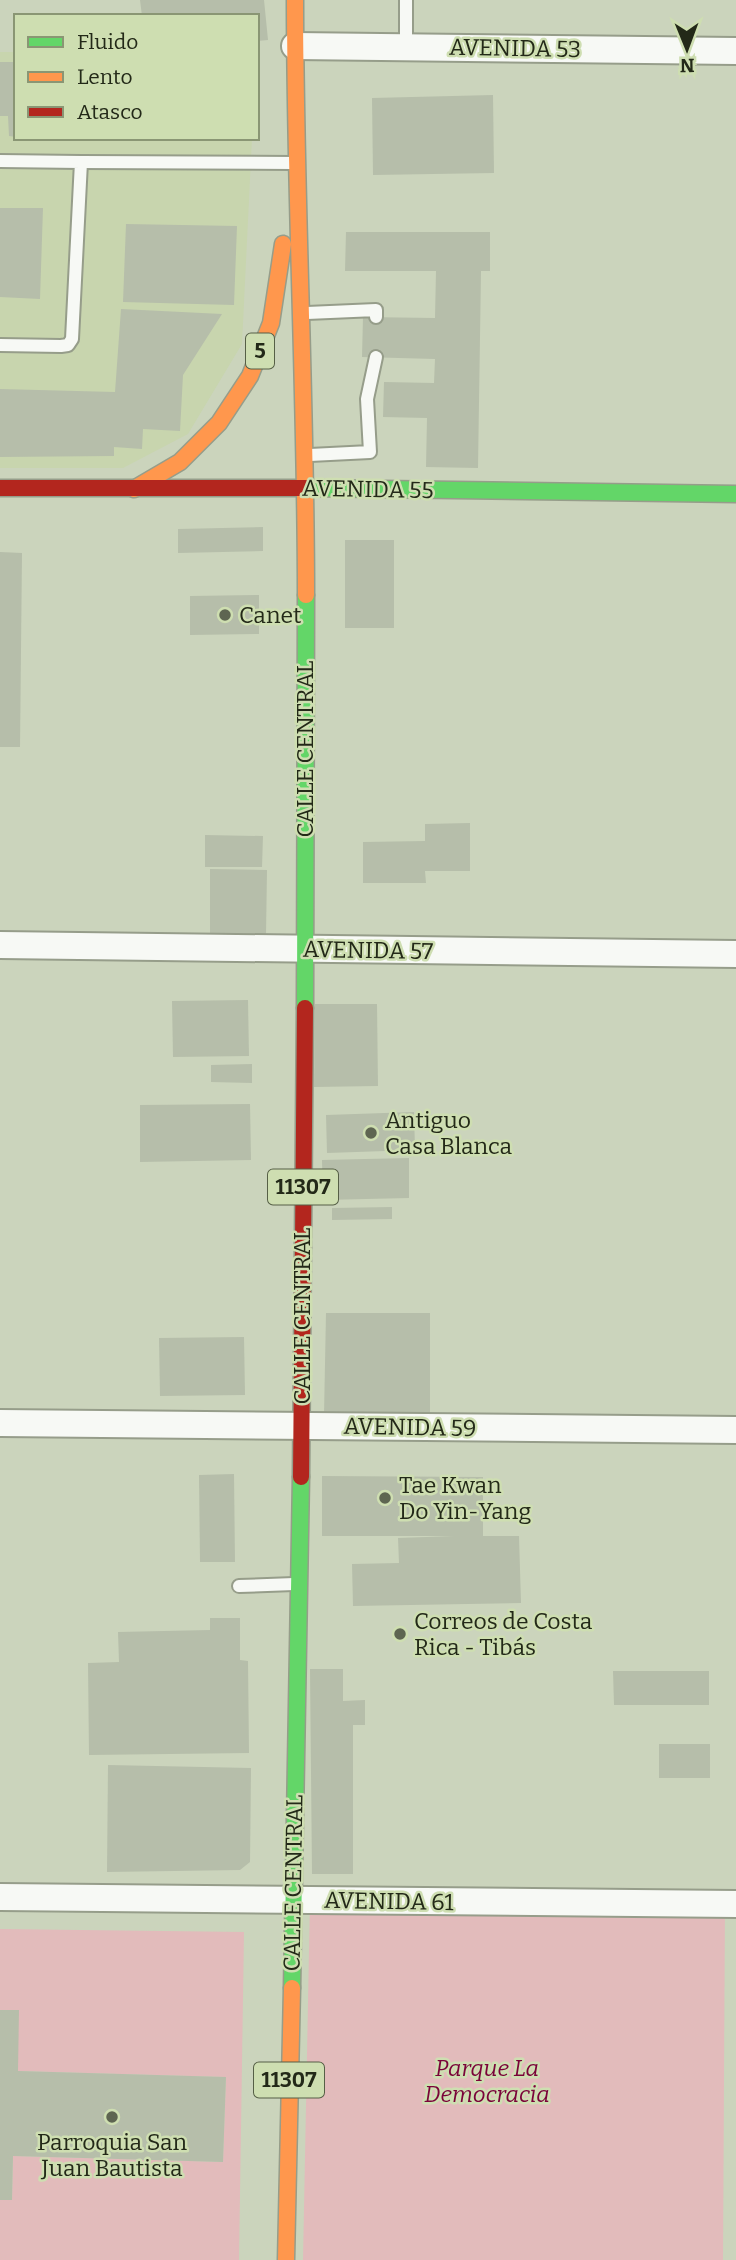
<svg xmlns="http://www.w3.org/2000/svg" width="736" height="2260" font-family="Bitter,serif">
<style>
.built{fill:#c8d5ae}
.green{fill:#e2bbbb}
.building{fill:#b6beaa}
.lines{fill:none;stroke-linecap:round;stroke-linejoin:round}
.lane-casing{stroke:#969d8a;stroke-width:16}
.street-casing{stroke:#969d8a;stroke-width:30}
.fast-casing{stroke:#969d8a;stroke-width:19}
.slow-casing{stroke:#969d8a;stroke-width:19}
.jam-casing{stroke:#969d8a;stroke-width:19}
.lane{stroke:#f7f9f5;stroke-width:12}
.street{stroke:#f7f9f5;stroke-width:26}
.fast{stroke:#63d668;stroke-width:16}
.slow{stroke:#ff974d;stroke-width:16}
.jam{stroke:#b3261e;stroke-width:16}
.poi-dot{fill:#5e6551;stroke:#cedeb1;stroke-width:2.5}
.labels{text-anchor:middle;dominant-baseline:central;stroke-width:5;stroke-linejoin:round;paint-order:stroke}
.shield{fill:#cedeb1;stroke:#565f46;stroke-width:2}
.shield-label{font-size:21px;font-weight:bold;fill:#232918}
.street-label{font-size:23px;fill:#232918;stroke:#cedeb1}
.poi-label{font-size:23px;fill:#232918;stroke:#cedeb1;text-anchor:start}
.park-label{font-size:23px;font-style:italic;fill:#7a0339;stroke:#cedeb1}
</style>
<rect width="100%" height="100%" fill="#cbd4bc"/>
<path class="built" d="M0,52H16V138H252L242,344L188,434L123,468H0Z"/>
<g class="green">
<path d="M310,1900L725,1904L723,2260H303Z"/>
<path d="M0,1929L244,1932L239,2260H0V2200H12L13,2156L223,2162L226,2077L18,2071V2010H0Z"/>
</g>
<g class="building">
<path d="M140,0H264L268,40L257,41V16H142Z"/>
<path d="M0,62H16V137L9,136L8,116H0Z"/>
<path d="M493,95L494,173L373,175L372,98Z"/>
<path d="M0,208H43L40,299L0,297Z"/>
<path d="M126,224L237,226L234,305L123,302Z"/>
<path d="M346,232H490V271H481L478,468L426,467L427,418L383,417L384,382L434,383L435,359L362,357L363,317L435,318L436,271H345Z"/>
<path d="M121,309L222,314L183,375L180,431L143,429L142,449L114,447V456L0,457V389L115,392Z"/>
<path d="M263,527V551L178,553V529Z"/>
<rect x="345" y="540" width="49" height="88"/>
<path d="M0,552L22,553L20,747H0Z"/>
<path d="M259,595V634L190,635V596Z"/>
<path d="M470,823V871H425L426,883H363V842L425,841V824Z"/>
<path d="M205,835L263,836L262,867H205Z"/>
<path d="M210,869L267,870L266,935L210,936Z"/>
<path d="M248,1000L249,1056L173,1057L172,1001Z"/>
<path d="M315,1004H377L378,1086L314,1087Z"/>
<path d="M252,1064V1083L211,1082V1065Z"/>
<path d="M250,1104L251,1160L140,1162V1105Z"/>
<path d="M414,1112L415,1150L327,1153L326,1115Z"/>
<path d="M409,1158V1198L323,1200L322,1160Z"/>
<path d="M392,1207V1219L332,1220V1208Z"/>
<path d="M326,1313H430V1417L324,1415Z"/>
<path d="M244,1337L245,1395L160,1396L159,1338Z"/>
<path d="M234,1474L235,1562H200L199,1475Z"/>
<path d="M322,1476L483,1477V1536H519L521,1603L353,1606L352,1564L399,1563L398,1538L454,1536H322Z"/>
<path d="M210,1618H240V1660L248,1661L249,1753L89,1755L88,1663L119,1662L118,1632L210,1630Z"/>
<path d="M310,1669H343V1701L365,1700V1725H353V1874H312Z"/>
<path d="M613,1671H709V1705H614Z"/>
<rect x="659" y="1744" width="51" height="34"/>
<path d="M108,1765L251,1768L250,1862L240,1870L107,1872Z"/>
<path d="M0,2010H19L18,2071L226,2077L223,2162L13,2156L12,2200H0Z"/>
</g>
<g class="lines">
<g class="lane-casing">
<g id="lane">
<path d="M406,0V46"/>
<path d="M0,161L81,162L72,339L68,345L61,346L0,345"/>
<path d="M81,162L294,163"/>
<path d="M307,313L376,310V317"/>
<path d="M310,455L370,452L367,399L376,357"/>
<path d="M239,1586L294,1584"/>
</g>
</g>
<g class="street-casing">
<g id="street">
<path d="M295,46L736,51"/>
<path d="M0,945L736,954"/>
<path d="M0,1423L736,1430"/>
<path d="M0,1897L736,1904"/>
</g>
</g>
<g class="fast-casing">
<g id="fast">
<path d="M306,488L736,494"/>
<path d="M305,1008L306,595"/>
<path d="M292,1988L301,1477"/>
</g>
</g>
<g class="slow-casing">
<g id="slow">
<path d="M295,0C295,199 306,397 306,595"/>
<path d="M134,489L180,462L219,423L250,376L271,323L283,244"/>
<path d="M286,2260L292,1988"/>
</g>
</g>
<g class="jam-casing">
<g id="jam">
<path d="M0,488H306"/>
<path d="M301,1477L305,1008"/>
</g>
</g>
<use href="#lane" class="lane"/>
<use href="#street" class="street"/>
<use href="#fast" class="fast"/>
<use href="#slow" class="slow"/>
<use href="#jam" class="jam"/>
</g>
<g class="poi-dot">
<circle cx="225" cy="615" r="7"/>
<circle cx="371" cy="1133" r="7"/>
<circle cx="385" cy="1498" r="7"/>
<circle cx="400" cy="1634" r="7"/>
<circle cx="112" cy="2117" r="7"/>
</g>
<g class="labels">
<g class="shield">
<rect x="246" y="333.5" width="28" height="35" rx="5"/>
<rect x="268" y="1169.5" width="70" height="35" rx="5"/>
<rect x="254" y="2062.5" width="70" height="35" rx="5"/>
</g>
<g class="shield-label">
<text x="260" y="351">5</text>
<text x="303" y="1187">11307</text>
<text x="289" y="2080">11307</text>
</g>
<g class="street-label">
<text transform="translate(515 48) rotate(1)">AVENIDA 53</text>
<text transform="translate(368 489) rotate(1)">AVENIDA 55</text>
<text transform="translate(305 749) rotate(-90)">CALLE CENTRAL</text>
<text transform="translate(368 950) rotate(1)">AVENIDA 57</text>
<text transform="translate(302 1316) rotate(-90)">CALLE CENTRAL</text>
<text transform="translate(410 1427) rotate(1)">AVENIDA 59</text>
<text transform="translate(293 1883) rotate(-89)">CALLE CENTRAL</text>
<text transform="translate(389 1901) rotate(1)">AVENIDA 61</text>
</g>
<g class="poi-label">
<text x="239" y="615">Canet</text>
<text x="385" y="1120">Antiguo<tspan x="385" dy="26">Casa Blanca</tspan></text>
<text x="399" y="1485">Tae Kwan<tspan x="399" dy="26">Do Yin-Yang</tspan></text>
<text x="414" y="1621">Correos de Costa<tspan x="414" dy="26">Rica - Tibás</tspan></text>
<text x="112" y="2142" text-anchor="middle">Parroquia San<tspan x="112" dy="26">Juan Bautista</tspan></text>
</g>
<g class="park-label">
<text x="487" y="2068">Parque La<tspan x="487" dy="26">Democracia</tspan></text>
</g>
</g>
<rect x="14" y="14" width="245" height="126" fill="#cedeb1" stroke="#8a9674" stroke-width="2"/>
<rect x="28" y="37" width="35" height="10" fill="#63d668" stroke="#8a9674" stroke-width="2"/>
<text x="77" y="49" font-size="21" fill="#232918">Fluido</text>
<rect x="28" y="72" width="35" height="10" fill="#ff974d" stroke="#8a9674" stroke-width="2"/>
<text x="77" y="84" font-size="21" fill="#232918">Lento</text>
<rect x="28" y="107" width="35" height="10" fill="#b3261e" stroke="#8a9674" stroke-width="2"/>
<text x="77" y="119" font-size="21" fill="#232918">Atasco</text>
<g transform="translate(687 49) rotate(179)" stroke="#cedeb1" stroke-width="5" paint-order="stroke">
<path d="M0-5L12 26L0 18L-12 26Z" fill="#232918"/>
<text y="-10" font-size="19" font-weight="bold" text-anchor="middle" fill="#232918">N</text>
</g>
</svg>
